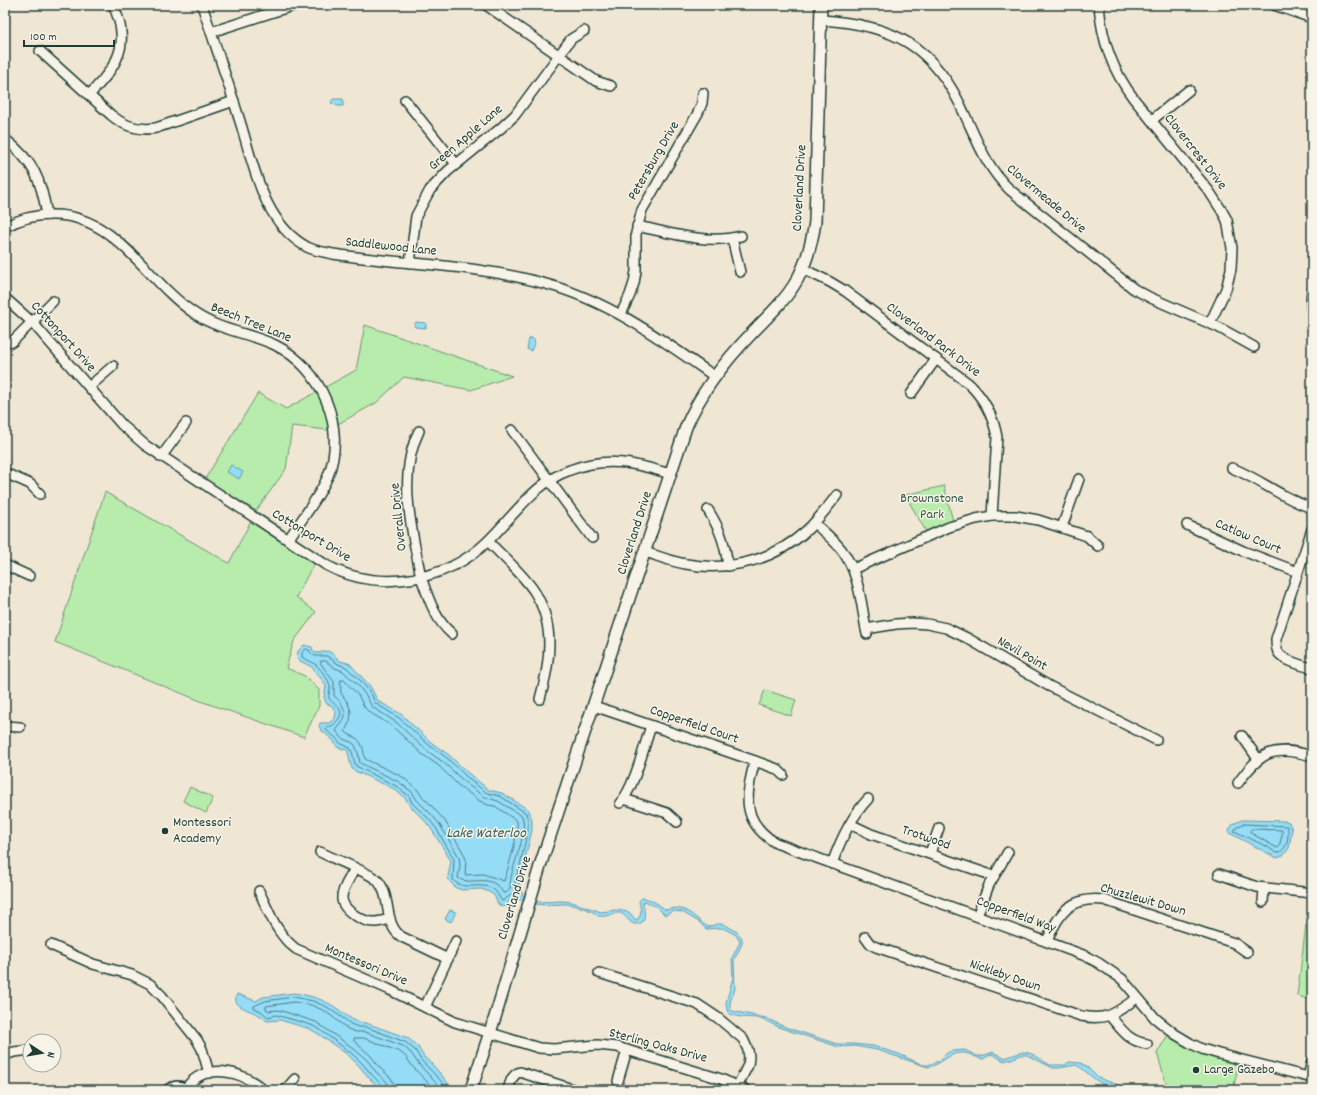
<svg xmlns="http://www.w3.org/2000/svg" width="1317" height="1095" font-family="Dekko,sans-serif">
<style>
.green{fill:#b8ecad;stroke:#6c9470}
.water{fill:#95dcf7;stroke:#669ca9}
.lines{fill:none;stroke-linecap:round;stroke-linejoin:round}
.shore{stroke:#4e7d82;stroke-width:1}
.minor-casing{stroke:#1f3d34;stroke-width:12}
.major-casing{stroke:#1f3d34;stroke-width:14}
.minor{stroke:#f7f3e8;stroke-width:9}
.major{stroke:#f7f3e8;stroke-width:11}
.poi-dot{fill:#1f3d34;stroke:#f7f3e8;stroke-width:1.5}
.labels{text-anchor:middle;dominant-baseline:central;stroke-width:3;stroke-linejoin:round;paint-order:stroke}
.street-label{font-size:14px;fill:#1f3d34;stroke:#f7f3e8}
.park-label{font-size:14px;fill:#365746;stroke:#f7f3e8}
.poi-label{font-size:14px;fill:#1f3d34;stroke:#f7f3e8;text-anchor:start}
.water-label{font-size:15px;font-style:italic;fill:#375d5b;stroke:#f7f3e8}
</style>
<rect width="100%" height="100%" fill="#f0e6d4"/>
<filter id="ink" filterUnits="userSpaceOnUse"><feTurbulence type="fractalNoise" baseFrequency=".025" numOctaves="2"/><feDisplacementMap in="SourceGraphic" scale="8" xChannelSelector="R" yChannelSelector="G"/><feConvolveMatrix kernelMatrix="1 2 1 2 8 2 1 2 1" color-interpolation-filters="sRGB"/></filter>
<g filter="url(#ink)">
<g class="green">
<path d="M365,325L512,376L471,390L404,377L376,403L327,430L292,426L286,469L256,511L319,554L296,597L316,612L294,641L286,668L305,676L319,690V706L304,737L203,702L55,642L105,492L229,563L256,511L205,479L258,393L286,409L356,370Z"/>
<path d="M944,486L953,521L927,533L905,495Z"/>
<path d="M765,690L796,700L791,716L759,705Z"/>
<path d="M190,787L213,798L206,813L183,801Z"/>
<path d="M1306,925L1312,927V1000L1297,996Z"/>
<path d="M1168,1035C1194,1052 1209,1057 1239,1063L1233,1090H1168L1157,1053Z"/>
</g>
<g class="water">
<path d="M333,99H343V106H338L331,103Z"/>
<path d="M416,322L426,323V328L415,327L414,325Z"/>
<path d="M532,338L535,341L531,351L527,349L529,339Z"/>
<path d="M231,465L243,472L239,479L227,472Z"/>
<path d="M304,645L312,647L313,651L317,653L328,651L333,654L340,661L349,663L370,686L378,701L401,714L432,743L449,755L468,773L489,790L502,793L529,810L532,820V830L519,884L523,896L532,901L539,902L563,901L572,902L601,912L616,910L629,912L636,920L638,919C643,912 640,908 639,901L642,898C651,898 659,905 666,910C685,903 694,918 708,927L717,924H724L737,932L742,938V944L734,960L735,989L730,1002V1009L732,1011L766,1018L785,1027L837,1044H853L873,1046L899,1054L923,1065H928L939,1061L947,1053L952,1051L965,1050L977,1056H982L993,1052L1004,1058L1023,1052L1029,1053L1034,1055L1050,1065H1065L1069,1062L1081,1063L1088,1068L1098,1078L1133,1090C1120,1090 1107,1088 1096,1080C1089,1075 1084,1069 1076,1065L1059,1068H1053L1027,1055H1021L1011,1059L1004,1061L992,1054L983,1059C976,1058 971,1054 965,1053C948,1051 943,1065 928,1067L877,1050L855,1046L839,1047L781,1028L766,1021L757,1018L741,1017L729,1014L727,1010L726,1003L733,977L732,958L740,942L736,935L723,928L706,929L699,922L682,912L673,911L665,915L657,907L645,901L643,903C644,909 648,923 637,924C629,925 627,915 620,913C613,912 606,918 599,916C596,915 594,912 591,911C584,908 572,904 564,904C555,904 546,906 536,904C529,903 528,899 519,900L517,895L508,902L506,906L503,907L498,904L494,895L487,891L481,889L462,890L456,888L449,881L448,876L451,861L432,830L425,821L409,805L406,799L394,789L353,770C349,764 350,757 347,750L337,747L333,740L321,730L319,726L320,723H329L335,718L336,712L332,706L326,703L324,697L326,686L323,681L312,667L300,661L297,658L298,651Z"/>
<path d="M1242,820L1285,821L1289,822L1292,830L1289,848L1284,855L1277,858L1229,833V830L1233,824Z"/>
<path d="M450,910L456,912L451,922L445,919Z"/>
<path d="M294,993C307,995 319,998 330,1004C343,1011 351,1023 366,1023L408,1038L418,1047L424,1057L432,1064L448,1083L445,1090H382L370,1079L360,1067L348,1055L317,1033L310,1029L280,1020L267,1021C264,1019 262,1016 259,1015C251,1010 230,1007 237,994L256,1001L263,997Z"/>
<path d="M1188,1087L1204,1088L1210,1090H1180Z"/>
</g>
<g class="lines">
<g class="shore">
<path d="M306,649L309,650C313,659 319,655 327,656L338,664L346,667L362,682L372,695L375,703L399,718L430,746L447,758L471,781L487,793L500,796L526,813L528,820V830L520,865L515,881L516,892L502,901C499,898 498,892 493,889C479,881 465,892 453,880L454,859L436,828L428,818L412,803L409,796L396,786L356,766C353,761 354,754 350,748L340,743L335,737L326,730V727C331,727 334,725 337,721C348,708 331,704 329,698C328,694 331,690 330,686C329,679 320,669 316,665C312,661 306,660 302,657V653Z"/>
<path d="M321,661H326L335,668L343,671L358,685L367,697L372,707L396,722L426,750L443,762L468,785L485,797L498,801L522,816C529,837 509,867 510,889L506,893H503C491,871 471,887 458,878L460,866L459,857L440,825L432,815L417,800L412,792L399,782L360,763L358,753L355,745L351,742L343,739L336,731C337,728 340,726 342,723C349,713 342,702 334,696V682L321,664Z"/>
<path d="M341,680H344L358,695L365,708L369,712L392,726L422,754L439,766L458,785L480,801L488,805L495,806L517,821C519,833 508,869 504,881L483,874L465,875L466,860L464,854L445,821L430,804L422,796L416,788L401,776L365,759C364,751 362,742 356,738C351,735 348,735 345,731L350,721L351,712L348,703L341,693Z"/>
<path d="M1243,824L1287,826C1290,834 1287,853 1276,853L1268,847L1234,831L1236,828Z"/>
<path d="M1252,829L1282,830V835L1279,847L1277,848L1251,833L1250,831Z"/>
<path d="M384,1090L383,1086L373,1076L362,1063L350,1052L319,1029L311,1025L280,1016L276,1015L268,1017L261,1011L254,1008V1006L265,1001L294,997L313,1001L327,1007L351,1024L358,1027H366L405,1042L415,1050L421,1060L441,1081L443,1084L442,1090"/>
<path d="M389,1090L387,1082L376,1072L367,1060L353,1048L316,1022L282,1011L277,1010L269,1011L266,1009V1006L294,1002L311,1005L325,1011L348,1029L356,1032H365L403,1046L411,1053L418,1063L437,1084V1090"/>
<path d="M395,1090L394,1084L391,1078L380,1068L371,1056L354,1041V1038H364L400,1052L406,1057L413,1067L431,1086V1090"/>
</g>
<g class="minor-casing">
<g id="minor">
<path d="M202,5C214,42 227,78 238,115C253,160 261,222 307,247C315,251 324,252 333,254C404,265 477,264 546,284C609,301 661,339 714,376"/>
<path d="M486,5L596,81L611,86"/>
<path d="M1099,5C1102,41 1112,70 1134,99L1209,191L1222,211L1227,220L1232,248L1231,269L1226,289L1210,323"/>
<path d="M1274,5L1312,18"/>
<path d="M820,20C893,24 935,46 965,115C978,143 987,168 1010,190L1134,289L1151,298L1218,327L1254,347"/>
<path d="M211,32L295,5"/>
<path d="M40,51L111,115C124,126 139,131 156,128L234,101"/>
<path d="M89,95C117,66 132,45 113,5"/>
<path d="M405,100L456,164"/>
<path d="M1152,120L1189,90"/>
<path d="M5,139C34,162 41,179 47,215"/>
<path d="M637,226C671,233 707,245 741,236"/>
<path d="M5,227C19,219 35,215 51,215C116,213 146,281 194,313C218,330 249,333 275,345C322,368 347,427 328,476C319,498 301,520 288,540"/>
<path d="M732,238L740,272"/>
<path d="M410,263L416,216L430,190L448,171L501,128L515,115L571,39L584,31"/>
<path d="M803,269L830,282L845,291L968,383C984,398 993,415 997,437L992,516"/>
<path d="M1312,291L1311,301L1312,312"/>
<path d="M5,298L32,322L122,425L145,445L326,565C378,593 446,582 488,541C514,516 535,482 570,470C606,456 635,463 670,474"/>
<path d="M621,314L630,295L634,283L636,271V233L642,210L698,113L702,103L703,93"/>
<path d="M12,342L53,301"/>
<path d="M89,387L113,366"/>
<path d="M911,394L936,359"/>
<path d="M512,430L592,538"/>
<path d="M419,431C397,475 412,531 421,577C428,597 435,620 452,634"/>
<path d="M161,457L186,423"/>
<path d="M1232,468C1260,479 1283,499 1312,508"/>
<path d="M5,473L30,484L40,494"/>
<path d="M708,510C720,529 725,543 728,566"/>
<path d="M814,523C823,531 833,539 841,549C860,573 861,605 867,634"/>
<path d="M1187,525L1243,551L1298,572"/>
<path d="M1062,527L1079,479"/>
<path d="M1312,529L1276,639C1276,643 1276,648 1278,652C1282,660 1303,666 1312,668"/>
<path d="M488,541C503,557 522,573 534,591C556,625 550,663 540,699"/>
<path d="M645,552C658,556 672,562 686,564C729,572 775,560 807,530C818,520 828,507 837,495"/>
<path d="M5,565L29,576"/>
<path d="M853,569L949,527L976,519L992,516H1016L1038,520L1087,536L1098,546"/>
<path d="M866,629L896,624L913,623L927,624L946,628L967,638L1049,686L1156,740"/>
<path d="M594,706L755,761L777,769L783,775"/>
<path d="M5,726L20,727"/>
<path d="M1242,736L1258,759"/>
<path d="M755,761C745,795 741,822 776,843L1083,955L1097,962L1122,979L1155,1018L1175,1034L1190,1043L1202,1049L1219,1054L1312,1078"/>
<path d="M1238,783C1261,751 1274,745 1312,756"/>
<path d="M624,799L667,813L677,822"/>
<path d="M620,803C634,789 644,746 651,726"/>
<path d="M850,824L871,834L994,876"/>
<path d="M320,852C332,858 371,873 378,881C392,897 383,925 402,937L448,959"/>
<path d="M930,853L939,828"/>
<path d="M832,864C840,841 851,817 868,799"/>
<path d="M355,868C351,877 342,888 342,897C341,910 363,922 374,922C380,922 385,920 390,919"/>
<path d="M1219,874L1257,887L1312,893"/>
<path d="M259,891C269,912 277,935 296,949L388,989L455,1022L539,1048L554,1049L597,1045L617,1047L721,1079L746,1090"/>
<path d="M1263,902L1264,888"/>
<path d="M977,916L989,885L1008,852"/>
<path d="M865,937L870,944L876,947L1081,1016C1109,1021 1115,1013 1137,998"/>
<path d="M1047,941C1059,912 1071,896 1104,900L1234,943L1247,952"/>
<path d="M51,945L93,964L132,975L150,984L162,996L197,1040L202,1049L209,1073"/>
<path d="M599,973L697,1004L718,1018L743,1039L748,1050L749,1057L748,1065L738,1085"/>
<path d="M425,1007L456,941"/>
<path d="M1110,1016C1122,1030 1128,1041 1147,1044"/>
<path d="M5,1055L14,1052L30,1050"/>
<path d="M1308,1077L1312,1061"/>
<path d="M618,1081L627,1050"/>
<path d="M186,1088C204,1062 243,1070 263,1090"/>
<path d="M167,1090C174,1085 181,1085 188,1090"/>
<path d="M285,1090L295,1079"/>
<path d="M508,1090C510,1083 512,1074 520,1072L575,1090"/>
</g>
</g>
<g class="major-casing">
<path id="major" d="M471,1090L496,1014L541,863L686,427C701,391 725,361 752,333C768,316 786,300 797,280C807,262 812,242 815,222L821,5"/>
</g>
<use href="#minor" class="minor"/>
<use href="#major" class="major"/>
</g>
</g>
<g class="poi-dot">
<circle cx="165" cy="831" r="4"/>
<circle cx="1196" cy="1070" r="4"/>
</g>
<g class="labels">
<g class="street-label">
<text transform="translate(466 138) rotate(-41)">Green Apple Lane</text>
<text transform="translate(1195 152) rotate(52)">Clovercrest Drive</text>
<text transform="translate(654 161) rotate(-60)">Petersburg Drive</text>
<text transform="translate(800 188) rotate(-87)">Cloverland Drive</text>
<text transform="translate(1046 199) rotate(40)">Clovermeade Drive</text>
<text transform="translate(391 247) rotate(6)">Saddlewood Lane</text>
<text transform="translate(251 323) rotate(22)">Beech Tree Lane</text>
<text transform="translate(63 337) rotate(48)">Cottonport Drive</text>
<text transform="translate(933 340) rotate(37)">Cloverland Park Drive</text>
<text transform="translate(399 517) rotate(-96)">Overall Drive</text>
<text transform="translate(635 533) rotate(-72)">Cloverland Drive</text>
<text transform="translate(311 536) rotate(31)">Cottonport Drive</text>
<text transform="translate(1248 537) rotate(23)">Catlow Court</text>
<text transform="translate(1022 654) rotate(30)">Nevil Point</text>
<text transform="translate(694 725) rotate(19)">Copperfield Court</text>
<text transform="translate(926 838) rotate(19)">Trotwood</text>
<text transform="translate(515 898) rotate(-73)">Cloverland Drive</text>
<text transform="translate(1143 900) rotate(16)">Chuzzlewit Down</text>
<text transform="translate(1016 915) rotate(20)">Copperfield Way</text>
<text transform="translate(366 965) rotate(23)">Montessori Drive</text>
<text transform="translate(1005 976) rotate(19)">Nickleby Down</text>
<text transform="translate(658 1046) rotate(15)">Sterling Oaks Drive</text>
</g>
<g class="park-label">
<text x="932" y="499">Brownstone<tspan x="932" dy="16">Park</tspan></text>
</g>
<g class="poi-label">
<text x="173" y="823">Montessori<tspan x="173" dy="16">Academy</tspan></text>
<text x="1204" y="1070">Large Gazebo</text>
</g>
<g class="water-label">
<text x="486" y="834">Lake Waterloo</text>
</g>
</g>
<rect width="1317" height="1095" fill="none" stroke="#f7f3e8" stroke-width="20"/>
<rect x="10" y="10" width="1297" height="1075" fill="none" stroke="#1f3d34" stroke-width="1.5" filter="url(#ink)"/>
<g transform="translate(42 1053) rotate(102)"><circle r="19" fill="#f7f3e8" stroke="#a1aaa0"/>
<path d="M0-3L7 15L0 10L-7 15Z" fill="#1f3d34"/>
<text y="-6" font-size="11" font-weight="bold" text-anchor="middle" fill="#1f3d34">N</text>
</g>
<path d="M24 40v6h90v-6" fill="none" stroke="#1f3d34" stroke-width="2"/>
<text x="30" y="40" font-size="12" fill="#1f3d34" stroke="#f7f3e8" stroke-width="3" paint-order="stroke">100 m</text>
</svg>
